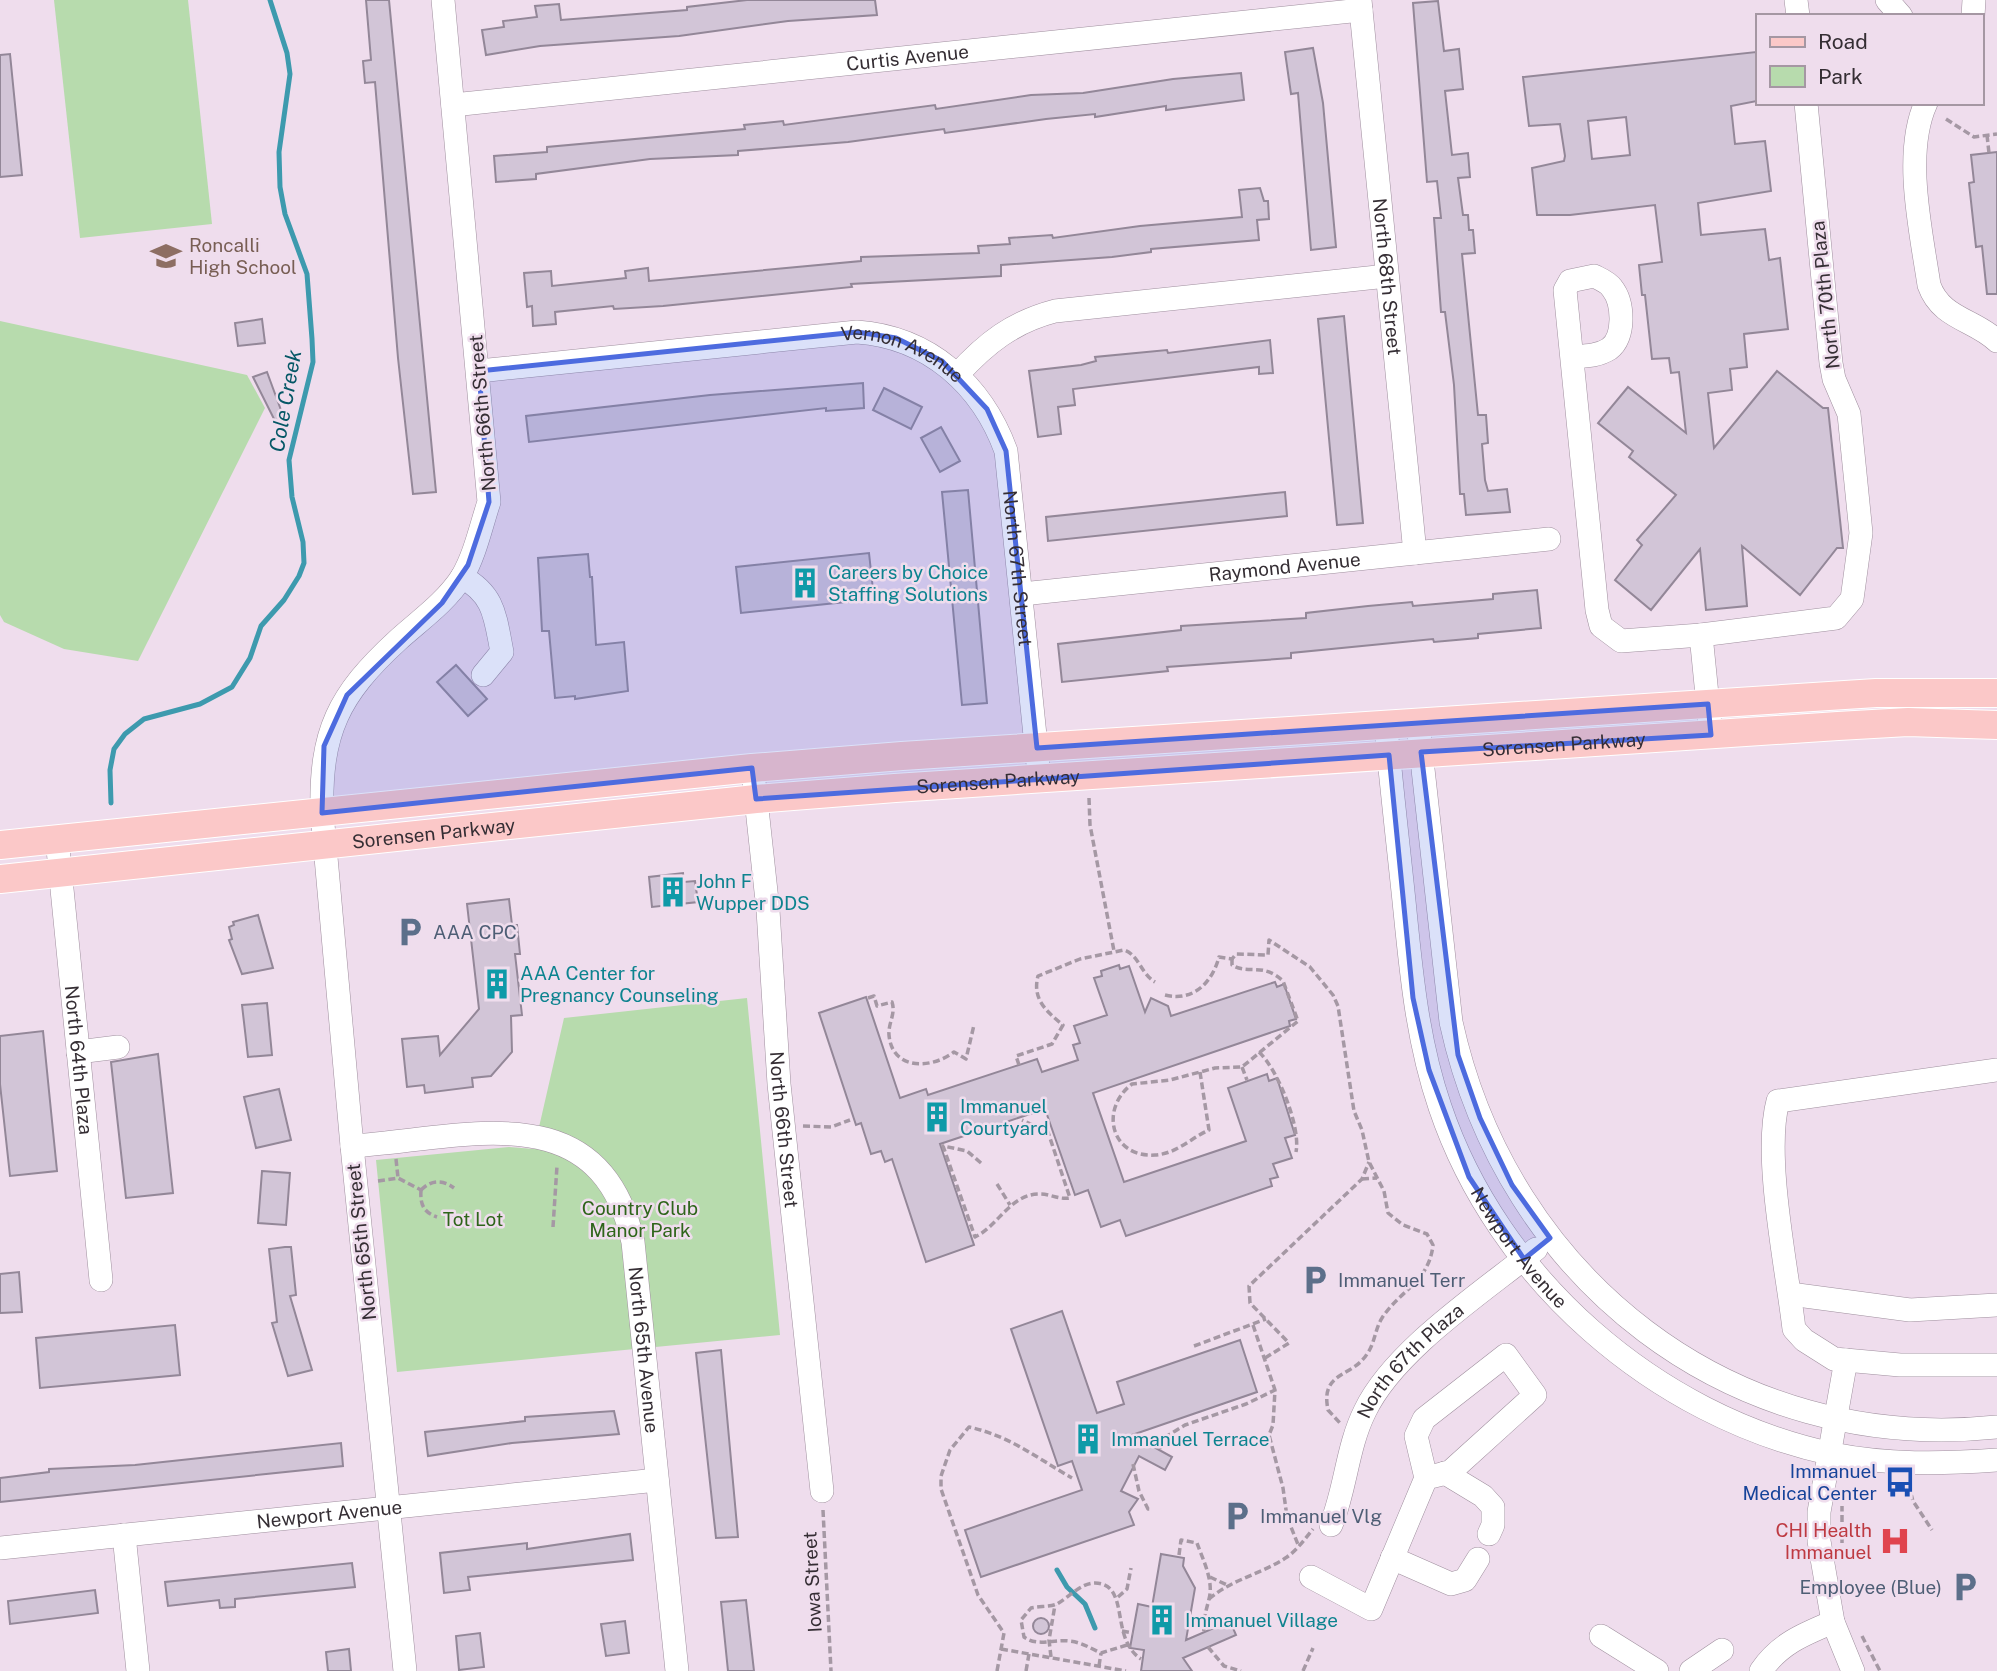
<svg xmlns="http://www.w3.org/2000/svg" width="1997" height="1671" font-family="'Public Sans',sans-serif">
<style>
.green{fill:#b7dbad}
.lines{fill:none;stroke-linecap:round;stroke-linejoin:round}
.stream{stroke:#3d9aae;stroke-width:5}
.building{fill:#d2c5d7;stroke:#938798;stroke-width:2;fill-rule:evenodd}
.minor-casing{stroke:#9f8f9e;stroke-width:24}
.major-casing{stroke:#fff;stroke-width:30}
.path{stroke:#a598a4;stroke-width:3.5;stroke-dasharray:7 3.5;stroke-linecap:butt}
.minor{stroke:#fff;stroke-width:23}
.major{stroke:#fbc8c8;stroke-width:28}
.marked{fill:#4d6bdf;fill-opacity:0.2;stroke:#4d6bdf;stroke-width:5;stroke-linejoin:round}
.labels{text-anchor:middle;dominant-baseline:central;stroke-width:5;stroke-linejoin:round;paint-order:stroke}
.street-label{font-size:19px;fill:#352e34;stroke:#efdded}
.education-label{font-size:19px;fill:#785e54;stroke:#efdded;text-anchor:start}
.culture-label{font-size:19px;fill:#0d838f;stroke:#efdded;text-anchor:start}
.service-label{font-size:19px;fill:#4e5e75;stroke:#efdded;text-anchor:start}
.park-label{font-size:19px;fill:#2e651a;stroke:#efdded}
.transit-label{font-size:19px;fill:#164399;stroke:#efdded;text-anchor:end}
.health-label{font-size:19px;fill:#be3a42;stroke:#efdded;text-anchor:end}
.water-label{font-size:21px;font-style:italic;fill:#055766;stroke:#efdded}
</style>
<rect width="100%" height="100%" fill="#efdded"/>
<g class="green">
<path d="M54,0H188L212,224L80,238Z"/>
<path d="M0,321L247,375L265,408L138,661L64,649L4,622L0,615Z"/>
<path d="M747,998L780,1335L397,1372L376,1160L509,1147L534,1149L564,1018Z"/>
</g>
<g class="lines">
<g class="stream">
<path d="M111,803L110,770L114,749L125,734L144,719L200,704L232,687L250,658L261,626L284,600L299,576L304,563L303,542L292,497L289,460L313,362L312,339L307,274L285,214L280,187L279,152L290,74L287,53L270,0"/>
<path d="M1057,1570L1067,1587L1085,1604L1095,1628"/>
</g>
</g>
<g class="building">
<path d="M366,0H389L436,492L413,494L398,358L375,82L365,83L363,61L371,60Z"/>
<path d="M747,0H875L877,15L788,21L679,36L540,46L486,55L482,30L504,27L503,21L537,17L535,6L559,4L561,20L687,10V7Z"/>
<path d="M1438,1L1444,51L1459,49L1463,89L1445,91L1452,155L1468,153L1470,177L1458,178L1463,215H1468L1469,230H1473L1475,253L1462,254L1478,415H1486L1488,443L1482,444L1485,480L1488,491L1507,489L1510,512L1466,515L1464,494H1460L1454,385L1445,312H1441L1434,218H1441L1437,181L1427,182L1413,3Z"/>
<path d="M1313,48L1323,103L1336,247L1311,250L1298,93L1291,94L1285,52Z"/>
<path d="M1756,52L1757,101L1731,106L1735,144L1765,141L1771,191L1698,203L1701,235L1765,229L1769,260L1780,258L1788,329L1744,334L1747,367L1730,369L1732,390L1708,393L1714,448L1777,371L1823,408H1828L1843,548H1837L1800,595L1742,546L1747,606L1706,610L1700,549L1651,610L1615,580L1642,545L1637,540L1676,495L1629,457L1633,451L1598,423L1628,387L1686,433L1679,372L1671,373L1669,358L1652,359L1645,295H1642L1639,265L1662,262L1655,205L1570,215H1537L1532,168L1564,161L1565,156L1560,124L1529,126L1523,77ZM1626,117L1630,155L1592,159L1588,121Z"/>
<path d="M10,54L22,175L0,177V55Z"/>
<path d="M1241,73L1244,100L1166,110V106L1095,117V114L1046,119L945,133L944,129L848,142L738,151V155L650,159L536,174V179L496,182L494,156L547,152V147L745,129L744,125L783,121L784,125L935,105L936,109L1031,95L1083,93L1173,79Z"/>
<path d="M1997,152V294H1987L1982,246L1976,247L1969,183L1974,182L1971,155Z"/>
<path d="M1260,188L1264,201H1268L1269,219L1257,220L1259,240L1151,249V252L1112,257L1001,265V276L851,284L852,287L663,306L614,309L613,306L555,312L556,324L533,326L532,306L527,307L524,273L551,271L552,286L626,278L625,271L648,268L649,281L861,261V257L979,253L978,246L1010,244L1009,238L1052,235L1053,238L1140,226L1242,217L1239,190Z"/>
<path d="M1344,316L1363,523L1337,525L1318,319Z"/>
<path d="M262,319L265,343L238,346L235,323Z"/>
<path d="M1270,340L1273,373L1259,374V367L1073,389L1075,405L1058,407L1061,434L1038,437L1029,371L1081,365L1096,361L1095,357L1167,350L1168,353Z"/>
<path d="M267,372L285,421L277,425L253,377Z"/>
<path d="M863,383L864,408L826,411V408L529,442L526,416L710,395Z"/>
<path d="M884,388L922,407L911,429L873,410Z"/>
<path d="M941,427L960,461L940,472L921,438Z"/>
<path d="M968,490L987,703L962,705L942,492Z"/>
<path d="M1285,492L1287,516L1048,541L1046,517Z"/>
<path d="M869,553L874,599L741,613L736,567Z"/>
<path d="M588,554L590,577H592L596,645L624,642L628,691L575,699V696L555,698L549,631H542L538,558Z"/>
<path d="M1537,590L1541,628L1478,634V638L1434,642L1433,639L1291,653V658L1167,667L1168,671L1062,682L1058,644L1181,630V626L1306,618V613L1368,606L1412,602L1413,606L1493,599V594Z"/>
<path d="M456,665L487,699L468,716L437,682Z"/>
<path d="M683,873L684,882L695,881L698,902L652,907L649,877Z"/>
<path d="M509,899L512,925H517L520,954H515L522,1015L511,1016L512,1052L491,1076L472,1078L473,1087L425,1093L424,1085L407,1087L402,1039L438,1036L440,1055L479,1009L467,904Z"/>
<path d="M258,915L273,968L242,974L229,940L232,939L229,927L234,925L233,922Z"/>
<path d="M1119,965L1120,969L1129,966L1145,1012L1151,998L1168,1006L1171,1016L1275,982L1277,987L1284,984L1296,1019L1289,1021L1290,1026L1093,1093L1124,1182L1246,1141L1228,1088L1267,1074L1269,1081L1277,1078L1295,1135L1285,1138L1292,1158L1273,1164L1278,1177L1270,1179L1272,1186L1126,1236L1120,1220L1101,1227L1088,1190L1075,1195L1045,1109L940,1144L974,1245L926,1262L892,1159L885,1162L881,1151L871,1154L861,1123L856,1125L819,1013L866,997L900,1098L926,1089L928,1095L1037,1059L1042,1072L1078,1060L1073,1045L1080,1043L1074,1026L1107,1015L1094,978L1102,976L1101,971Z"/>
<path d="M267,1003L272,1055L248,1057L242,1005Z"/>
<path d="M43,1031L57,1171L10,1176L0,1084V1036Z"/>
<path d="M158,1054L173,1193L126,1198L111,1062Z"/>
<path d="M279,1089L291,1140L256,1148L244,1097Z"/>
<path d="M262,1171L290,1173L286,1225L258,1223Z"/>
<path d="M285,1247H291L296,1295L290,1296L312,1370L288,1376L272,1323L277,1322L269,1249Z"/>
<path d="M19,1272L22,1312L0,1313V1274Z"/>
<path d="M1062,1311L1097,1413L1124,1404L1117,1382L1240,1340L1257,1392L1132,1435L1172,1457L1165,1470L1139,1456L1121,1491L1138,1499L1129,1512L1134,1525L981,1577L965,1530L1082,1490L1072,1461L1058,1466L1011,1329Z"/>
<path d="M175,1325L180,1375L40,1388L36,1338Z"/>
<path d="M721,1350L738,1537L716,1538L696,1353Z"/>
<path d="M614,1411L619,1434L512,1443L428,1456L425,1432L525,1421V1417Z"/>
<path d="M341,1443L343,1466L0,1502V1478L49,1472V1469L135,1465Z"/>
<path d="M630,1534L633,1560L468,1577L470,1590L444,1593L440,1553L527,1543V1549Z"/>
<path d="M1161,1554L1184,1558L1183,1566L1195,1588L1186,1640L1230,1621L1236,1635L1183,1658L1192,1671H1141L1144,1650L1130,1648L1138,1604L1152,1607Z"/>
<path d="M352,1563L355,1587L235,1599V1607L220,1608L219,1600L168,1606L165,1582Z"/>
<path d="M95,1590L98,1613L10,1624L8,1601Z"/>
<path d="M746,1600L754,1671H728L721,1602Z"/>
<circle cx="1041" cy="1626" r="8"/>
<path d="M625,1621L629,1653L606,1656L601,1624Z"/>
<path d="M480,1633L484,1667L459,1670L456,1636Z"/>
<path d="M349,1649L351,1671H328L326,1652Z"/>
</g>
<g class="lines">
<g class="minor-casing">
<g id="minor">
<path id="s1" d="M1360,0L1415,553"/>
<path d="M1796,0L1798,16"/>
<path d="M1887,0L1901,16"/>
<path d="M1973,16L1974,0"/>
<path d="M1926,103C1903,153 1921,231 1929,285C1941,319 1974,319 1997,341"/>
<path id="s2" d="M453,105L1361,10"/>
<path d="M1572,357C1585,356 1598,356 1609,349C1625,338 1624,303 1612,288C1608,282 1600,279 1594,276L1570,281L1565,290L1597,610L1601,626L1621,641L1701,635"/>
<path id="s3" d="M479,371L857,332C929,337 982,385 1006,451L1038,765"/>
<path d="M957,375C986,343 1013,322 1055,311L1387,276"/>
<path d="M462,577C495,595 495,617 502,652L483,675"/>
<path id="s4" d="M1022,594L1549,539"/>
<path d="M1418,724L1451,1022C1507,1279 1732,1455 1997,1427"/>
<path id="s5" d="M1386,726C1391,784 1398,843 1404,901C1411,971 1417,1040 1440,1107C1498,1279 1655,1416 1832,1454C1887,1465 1942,1464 1997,1460"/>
<path d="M1711,735L1701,635L1836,618L1852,599L1861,533L1849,414L1834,379L1831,363L1806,103"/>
<path id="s6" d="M754,781L768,910L779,1084L822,1491"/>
<path id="s7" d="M57,839L101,1280"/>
<path d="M78,1052L118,1047"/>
<path d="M1997,1070L1778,1101C1763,1156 1787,1268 1794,1329L1804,1340L1834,1359L1900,1365H1997"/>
<path id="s8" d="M352,1146C463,1139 600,1091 633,1242L677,1671"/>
<path d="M1790,1294L1910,1310L1997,1305"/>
<path d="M1846,1360L1819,1512V1541L1833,1622L1853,1671"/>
<path d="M1445,1473L1483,1496L1493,1507V1525L1489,1534"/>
<path id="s9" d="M1331,1525C1346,1488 1347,1447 1365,1411C1394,1350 1483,1292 1536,1249"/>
<path d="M124,1535L138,1671"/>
<path id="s10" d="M0,1548L657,1480"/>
<path d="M1392,1558L1451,1584L1465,1580L1478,1559"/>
<path d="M1311,1577L1371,1609L1426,1478L1416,1436L1424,1419L1506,1355L1535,1395L1450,1472L1426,1478"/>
<path d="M1601,1636L1657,1671"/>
<path d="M405,1671L352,1146L322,813C320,732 338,695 398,640C420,620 445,603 462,577C475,555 481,526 489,502L443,0"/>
<path d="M1691,1671L1722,1650"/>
<path d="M1761,1671C1779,1644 1804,1634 1833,1622"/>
</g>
</g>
<g class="major-casing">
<g id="major">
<path d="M0,845L752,768L902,756L1876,693H1997"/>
<path id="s11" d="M0,879L756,799L895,788L1838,726L1908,722L1997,725"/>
</g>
</g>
<g class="path">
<path d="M1946,119L1974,137L1997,134"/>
<path d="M1987,135L1989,153"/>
<path d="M1089,798L1090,825L1114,951"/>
<path d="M1165,995C1193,1002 1212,983 1219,957L1232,959L1236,954L1268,955L1269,940L1310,967L1333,995L1338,1006L1354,1111L1362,1130L1369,1162L1384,1191L1388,1213L1403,1225L1427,1234L1433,1245C1429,1282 1400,1290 1382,1318C1375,1329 1375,1343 1367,1354C1352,1378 1320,1371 1328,1410L1340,1423"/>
<path d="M868,998L874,996L877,1006L892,1002C896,1014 888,1023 889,1035C892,1071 932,1069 954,1052L966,1059L974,1025"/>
<path d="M1259,1052C1278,1070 1301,1127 1296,1152"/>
<path d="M1019,1065L1016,1056L1052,1044L1063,1025C1046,1011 1032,999 1038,976L1080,959L1124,950C1139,955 1141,974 1155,982"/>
<path d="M1242,1067L1247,1080"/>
<path d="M1200,1072L1209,1130C1191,1138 1176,1154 1155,1155C1111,1158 1099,1109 1132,1084L1170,1080L1215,1068L1242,1067L1298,1021L1283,981C1263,962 1248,975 1232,965V959"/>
<path d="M803,1126L831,1127L850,1120"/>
<path d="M396,1159L398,1178"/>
<path d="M981,1163L967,1151L943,1146L975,1237C998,1226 1010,1195 1038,1194C1049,1193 1058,1200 1070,1198L1048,1132L1022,1120"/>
<path d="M1362,1179L1377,1178"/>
<path d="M378,1181L398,1178L421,1190"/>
<path d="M997,1184L1010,1205"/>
<path d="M421,1190C431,1180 442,1179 454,1188"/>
<path d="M421,1190C420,1204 423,1212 437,1217"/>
<path d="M553,1227L557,1166"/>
<path d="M1253,1325L1275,1390L1273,1425L1269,1435L1283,1488L1287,1517L1299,1547"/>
<path d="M1194,1346L1266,1319"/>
<path d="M1265,1358L1289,1343L1250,1303L1249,1286L1362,1179L1369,1162"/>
<path d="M1162,1448L1154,1444L1185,1425L1246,1404L1275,1390"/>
<path d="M1133,1464L1139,1491L1148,1509H1152"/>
<path d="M1908,1483L1913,1501L1932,1530"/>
<path d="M823,1510L831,1671"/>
<path d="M1842,1543V1506"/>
<path d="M1179,1555L1181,1540L1197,1543C1203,1560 1214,1581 1209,1599C1206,1611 1203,1620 1204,1633"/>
<path d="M1210,1577L1227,1585"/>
<path d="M1118,1597L1127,1589L1131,1568"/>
<path d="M1209,1599C1232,1579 1262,1574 1287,1557C1297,1550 1305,1539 1313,1529"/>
<path d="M1122,1631L1133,1633"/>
<path d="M1862,1636L1880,1671"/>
<path d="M1127,1645L1101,1653C1090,1648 1081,1642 1069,1641C1052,1639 1038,1647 1024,1637L1021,1620L1031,1608C1039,1606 1050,1607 1057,1604C1069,1597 1081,1583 1095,1583C1131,1584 1109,1638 1141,1659"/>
<path d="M1208,1647L1224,1666L1241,1671"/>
<path d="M1001,1649L1126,1671"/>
<path d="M1051,1657L1049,1640L1055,1605"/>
<path d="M1099,1666L1101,1653"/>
<path d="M997,1671L1004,1633L978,1595L941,1489V1476L950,1450L969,1427C1010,1436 1037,1458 1072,1478"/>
<path d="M1026,1671L1029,1654"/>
<path d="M1303,1671L1313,1648"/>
</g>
<use href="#minor" class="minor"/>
<use href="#major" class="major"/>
</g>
<path class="marked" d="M857,332L896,338L942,361L987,409L1006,451L1037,748L1708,704L1711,735L1421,752L1458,1055L1480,1118L1512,1185L1550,1238L1524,1259L1469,1177L1429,1070L1413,998L1389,755L756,799L752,768L322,813L324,746L347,695L442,603L468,565L489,502L479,371Z"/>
<defs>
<g id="school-bare" transform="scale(2.415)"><path d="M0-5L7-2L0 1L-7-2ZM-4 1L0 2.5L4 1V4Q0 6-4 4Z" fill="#8d6e63" stroke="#efdded" stroke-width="2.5" paint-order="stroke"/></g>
<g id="building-bare" transform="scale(2.415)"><path d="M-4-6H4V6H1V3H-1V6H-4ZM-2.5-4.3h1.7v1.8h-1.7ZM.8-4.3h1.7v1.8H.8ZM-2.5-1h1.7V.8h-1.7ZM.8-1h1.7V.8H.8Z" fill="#0f9aa8" stroke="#efdded" stroke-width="2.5" paint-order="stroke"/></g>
<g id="parking-bare" transform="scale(2.415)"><path d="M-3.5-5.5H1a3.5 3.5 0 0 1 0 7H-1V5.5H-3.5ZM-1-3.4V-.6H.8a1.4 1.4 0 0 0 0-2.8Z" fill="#5c6f8a" stroke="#efdded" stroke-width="2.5" paint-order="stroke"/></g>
<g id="bus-bare" transform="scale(2.415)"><path d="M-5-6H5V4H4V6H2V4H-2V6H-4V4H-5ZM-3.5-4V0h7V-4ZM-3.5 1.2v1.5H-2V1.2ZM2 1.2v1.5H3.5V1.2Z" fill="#1a4fb4" stroke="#efdded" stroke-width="2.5" paint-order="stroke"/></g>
<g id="hospital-bare" transform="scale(2.415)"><path d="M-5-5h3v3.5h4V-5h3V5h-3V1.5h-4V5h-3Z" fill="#e0444e" stroke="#efdded" stroke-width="2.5" paint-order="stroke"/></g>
</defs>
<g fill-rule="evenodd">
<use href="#school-bare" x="166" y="256"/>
<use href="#building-bare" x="805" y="583"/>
<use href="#building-bare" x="673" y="892"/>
<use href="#parking-bare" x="410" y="932"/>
<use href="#building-bare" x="497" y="984"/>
<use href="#building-bare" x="937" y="1117"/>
<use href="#parking-bare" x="1315" y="1280"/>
<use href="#building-bare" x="1088" y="1439"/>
<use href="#bus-bare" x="1900" y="1482"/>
<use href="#parking-bare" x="1237" y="1516"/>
<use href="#hospital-bare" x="1895" y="1541"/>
<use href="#parking-bare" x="1965" y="1587"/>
<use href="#building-bare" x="1162" y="1620"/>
</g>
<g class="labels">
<g class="street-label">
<text stroke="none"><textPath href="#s2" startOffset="457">Curtis Avenue</textPath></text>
<text stroke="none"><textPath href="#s1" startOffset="278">North 68th Street</textPath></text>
<text transform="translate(1825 295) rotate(-96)">North 70th Plaza</text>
<text stroke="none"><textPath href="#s3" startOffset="430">Vernon Avenue</textPath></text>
<text transform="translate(482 413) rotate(-95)">North 66th Street</text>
<text stroke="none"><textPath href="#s4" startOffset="264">Raymond Avenue</textPath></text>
<text stroke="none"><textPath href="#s3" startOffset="700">North 67th Street</textPath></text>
<text stroke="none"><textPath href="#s11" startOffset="1570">Sorensen Parkway</textPath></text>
<text stroke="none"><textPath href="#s11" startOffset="1003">Sorensen Parkway</textPath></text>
<text stroke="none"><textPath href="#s11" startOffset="436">Sorensen Parkway</textPath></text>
<text stroke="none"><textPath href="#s7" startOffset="222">North 64th Plaza</textPath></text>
<text stroke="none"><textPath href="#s6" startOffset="350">North 66th Street</textPath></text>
<text transform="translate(361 1242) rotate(-96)">North 65th Street</text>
<text stroke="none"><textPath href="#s5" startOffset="548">Newport Avenue</textPath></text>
<text stroke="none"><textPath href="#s8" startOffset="446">North 65th Avenue</textPath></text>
<text stroke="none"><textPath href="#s9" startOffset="187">North 67th Plaza</textPath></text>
<text stroke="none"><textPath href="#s10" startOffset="331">Newport Avenue</textPath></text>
<text transform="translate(812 1582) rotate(-93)">Iowa Street</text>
</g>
<g class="education-label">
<text x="189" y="245">Roncalli<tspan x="189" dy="22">High School</tspan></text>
</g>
<g class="culture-label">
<text x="828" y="572">Careers by Choice<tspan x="828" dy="22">Staffing Solutions</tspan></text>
<text x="696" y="881">John F<tspan x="696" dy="22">Wupper DDS</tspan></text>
<text x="520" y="973">AAA Center for<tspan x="520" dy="22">Pregnancy Counseling</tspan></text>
<text x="960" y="1106">Immanuel<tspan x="960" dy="22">Courtyard</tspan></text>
<text x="1111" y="1439">Immanuel Terrace</text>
<text x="1185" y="1620">Immanuel Village</text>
</g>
<g class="service-label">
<text x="433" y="932">AAA CPC</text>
<text x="1338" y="1280">Immanuel Terr</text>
<text x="1260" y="1516">Immanuel Vlg</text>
<text x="1942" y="1587" text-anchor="end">Employee (Blue)</text>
</g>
<g class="park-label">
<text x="640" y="1208">Country Club<tspan x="640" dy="22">Manor Park</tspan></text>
<text x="473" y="1219">Tot Lot</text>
</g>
<g class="transit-label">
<text x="1877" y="1471">Immanuel<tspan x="1877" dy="22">Medical Center</tspan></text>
</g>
<g class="health-label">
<text x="1872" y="1530">CHI Health<tspan x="1872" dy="22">Immanuel</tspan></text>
</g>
<g class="water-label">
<text transform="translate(285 401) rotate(-80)">Cole Creek</text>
</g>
</g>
<rect x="1756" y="14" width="228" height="91" fill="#efdded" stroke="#a597a3" stroke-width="2"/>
<rect x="1770" y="37" width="35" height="10" fill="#fbc8c8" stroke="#a597a3" stroke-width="2"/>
<text x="1818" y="49" font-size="21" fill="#352e34">Road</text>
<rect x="1770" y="66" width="35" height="21" fill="#b7dbad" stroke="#a597a3" stroke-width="2"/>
<text x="1818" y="84" font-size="21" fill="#352e34">Park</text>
</svg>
